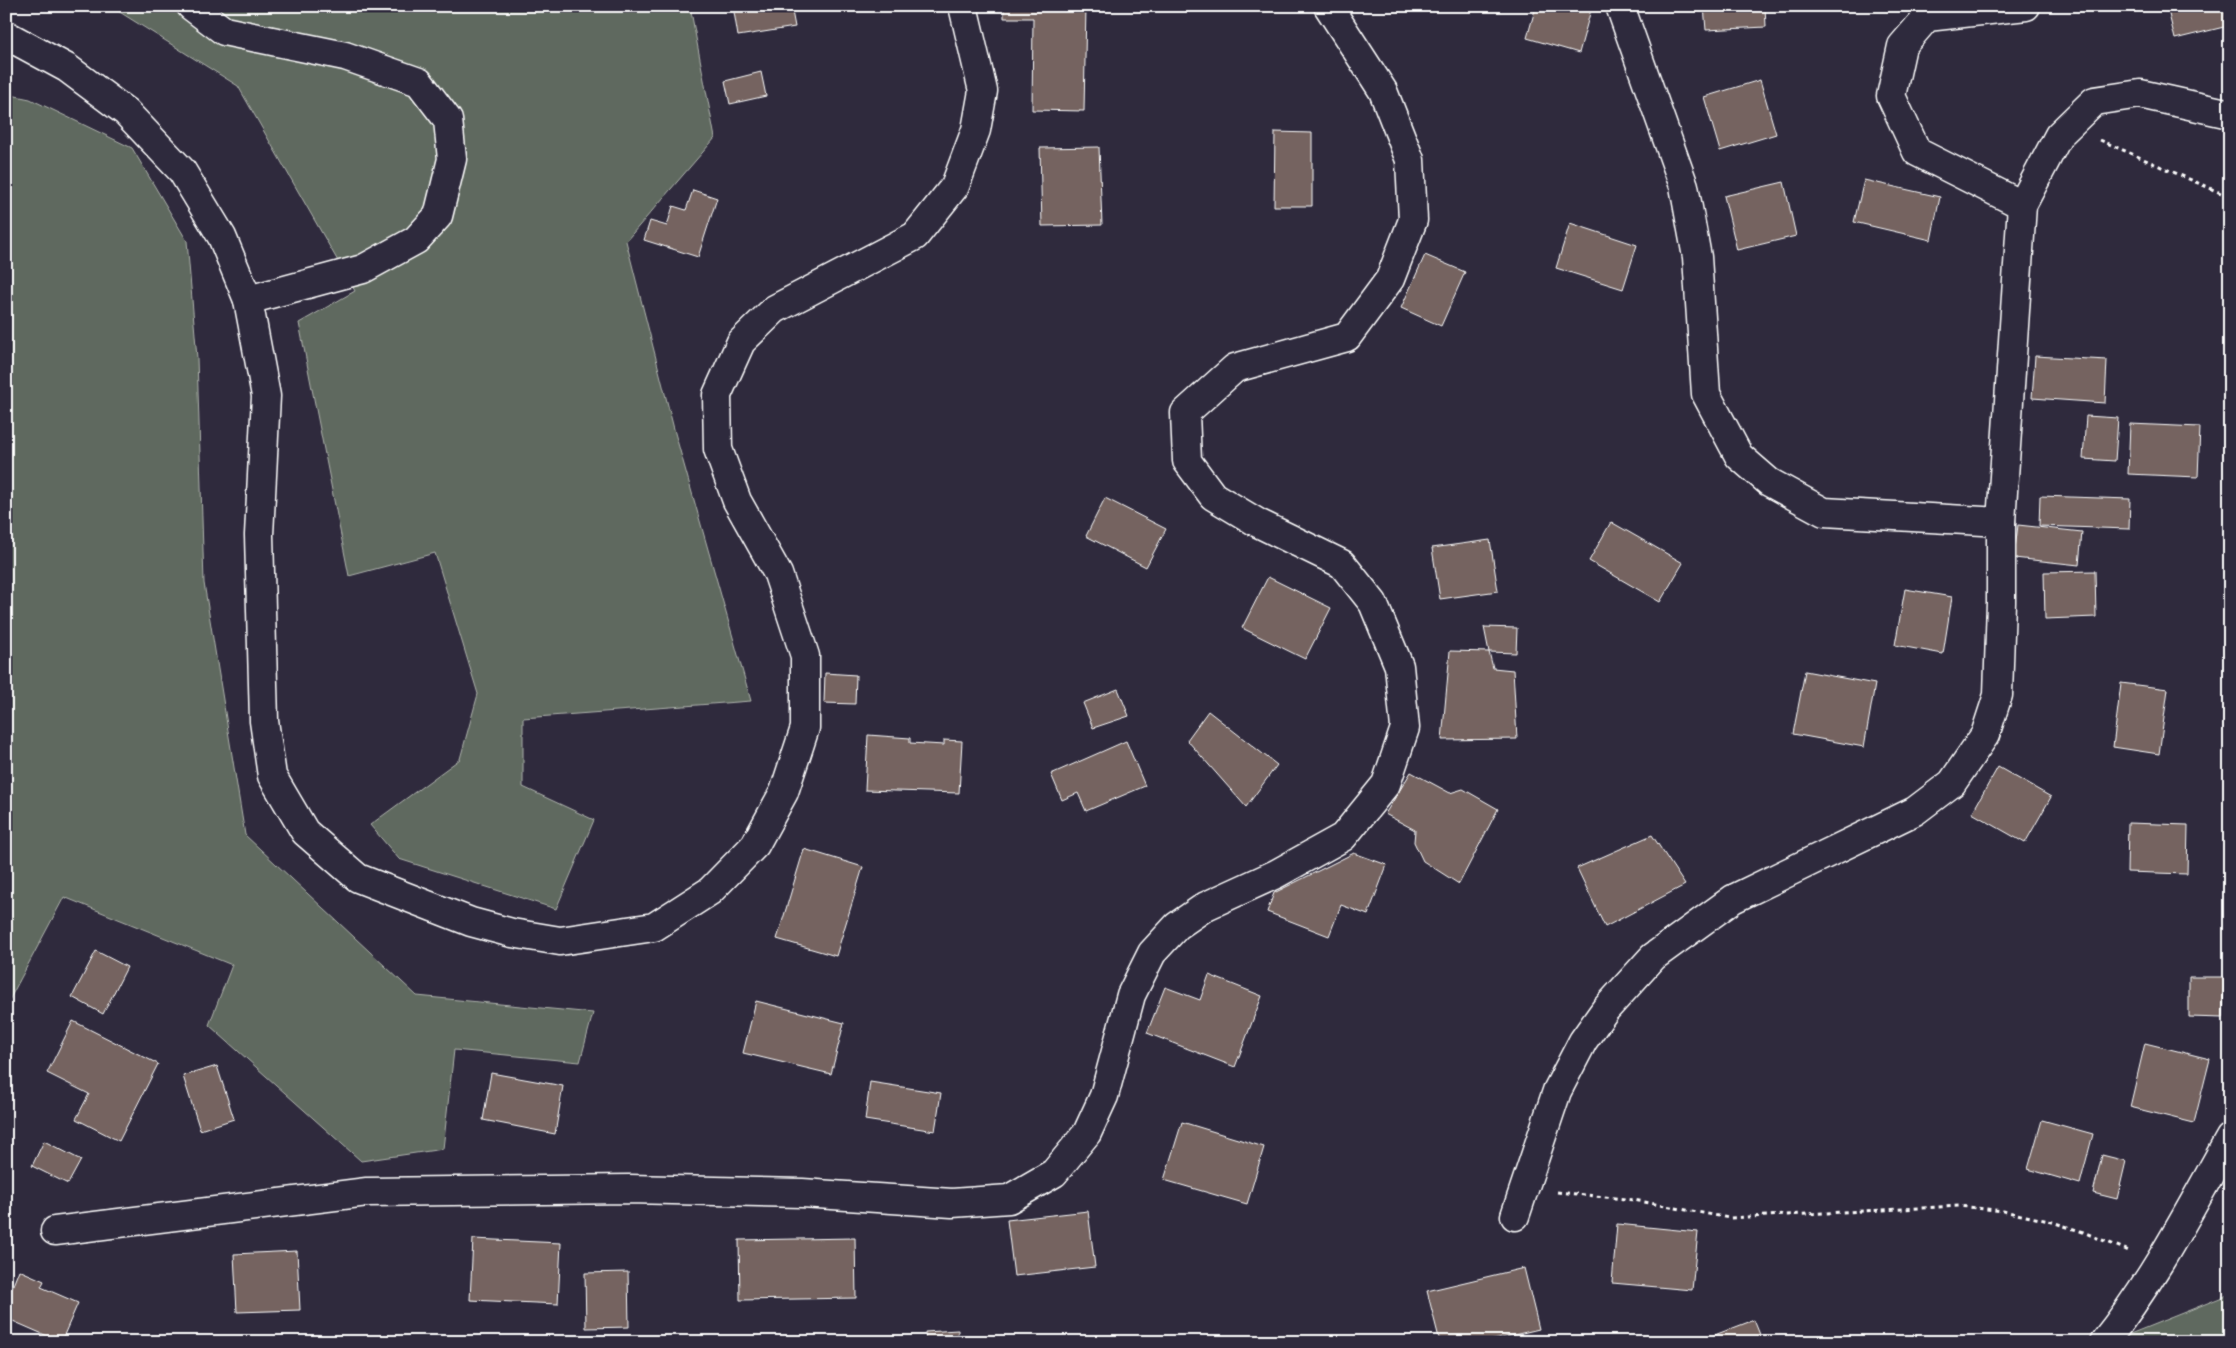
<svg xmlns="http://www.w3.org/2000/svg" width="2236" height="1348" font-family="Caveat,sans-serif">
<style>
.green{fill:#5f695e;stroke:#afb4ae}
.building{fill:#746461;stroke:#fff}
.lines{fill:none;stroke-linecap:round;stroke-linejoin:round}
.minor-casing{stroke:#fff;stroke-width:31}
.path{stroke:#fff;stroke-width:3;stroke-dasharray:4 4;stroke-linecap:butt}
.minor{stroke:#2f2a3d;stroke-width:28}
</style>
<rect width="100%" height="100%" fill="#2f2a3d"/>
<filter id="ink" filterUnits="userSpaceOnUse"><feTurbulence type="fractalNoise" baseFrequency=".02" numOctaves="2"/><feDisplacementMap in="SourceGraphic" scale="10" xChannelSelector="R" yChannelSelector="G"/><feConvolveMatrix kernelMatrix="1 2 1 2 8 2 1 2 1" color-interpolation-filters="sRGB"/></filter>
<g filter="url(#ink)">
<g class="green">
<path d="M110,6H690L715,138L626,241L675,433L751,701L523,718V787L594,820L556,909L399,859L370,825L460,759L478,694L435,553L349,576L299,323L355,291L238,86Z"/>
<path d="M6,94L30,99L132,148L187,241L197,358L204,583L245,835L417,996L593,1013L580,1062L454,1050L443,1149L361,1161L209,1025L232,965L64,897L6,1006Z"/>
<path d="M2230,1294V1342H2110Z"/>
</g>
<g class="building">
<path d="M733,6H791L795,27L738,36Z"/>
<path d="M1004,6H1086L1084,111L1032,110L1033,18H1004Z"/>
<path d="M1536,6H1592L1579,53L1527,38Z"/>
<path d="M1704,6H1765L1766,27L1706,30Z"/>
<path d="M2167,6H2224L2228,26L2175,39Z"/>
<path d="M761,72L766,96L730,104L725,81Z"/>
<path d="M1760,80L1776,134L1720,151L1704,97Z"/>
<path d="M1275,132L1312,133V206H1274Z"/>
<path d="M1099,147L1102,225L1042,226L1040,148Z"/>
<path d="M1864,180L1940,197L1931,240L1854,222Z"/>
<path d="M1784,182L1796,236L1737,250L1724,196Z"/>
<path d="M693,190L717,198L698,257L644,240L650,221L667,226L673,206L686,210Z"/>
<path d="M1570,223L1637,245L1623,289L1556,268Z"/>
<path d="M1425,255L1465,272L1441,326L1401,308Z"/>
<path d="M2035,356L2107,360L2105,403L2032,398Z"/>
<path d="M2086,416L2118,418L2115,461L2083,459Z"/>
<path d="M2130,424L2200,427L2198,477L2128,474Z"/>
<path d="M2040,496L2130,499L2129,529L2039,526Z"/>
<path d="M1105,498L1166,529L1146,567L1086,536Z"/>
<path d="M1611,522L1683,563L1660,602L1589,561Z"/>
<path d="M2018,525L2082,532L2079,565L2014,558Z"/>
<path d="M1490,540L1498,591L1440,599L1432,548Z"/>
<path d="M2095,571L2096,617L2045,619L2044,572Z"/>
<path d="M1268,577L1331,608L1305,659L1242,628Z"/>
<path d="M1905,589L1952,597L1943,654L1895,645Z"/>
<path d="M1484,627L1517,628L1516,653L1489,652Z"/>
<path d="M1450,651L1489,652L1493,668L1513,670L1517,739L1442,740Z"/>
<path d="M1805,671L1875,684L1864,747L1793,734Z"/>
<path d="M825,673L856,675L855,704L824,703Z"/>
<path d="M2121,683L2168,689L2159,754L2113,747Z"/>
<path d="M1118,689L1129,716L1093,728L1083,703Z"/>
<path d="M1208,711L1277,765L1246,807L1187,740Z"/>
<path d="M868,735L910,738V743L944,745V740L962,741L959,793L865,790Z"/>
<path d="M1126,741L1145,786L1086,811L1078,793L1062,800L1051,774Z"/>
<path d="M1998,767L2051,797L2025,843L1972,813Z"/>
<path d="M1411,772L1450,793L1463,789L1498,809L1459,884L1423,861L1414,842L1415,830L1385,814Z"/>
<path d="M2128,823L2188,825L2187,874L2127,872Z"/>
<path d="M1652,835L1685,885L1605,927L1577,868Z"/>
<path d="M804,849L863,867L836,956L777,939Z"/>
<path d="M1354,853L1387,865L1368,915L1341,905L1329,936L1267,912L1274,893Z"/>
<path d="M96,951L127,967L103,1014L72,997Z"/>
<path d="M1209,975L1262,996L1235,1067L1147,1033L1165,987L1200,1000Z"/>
<path d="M2189,977H2224L2223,1018L2189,1017Z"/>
<path d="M756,1001L844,1023L831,1074L743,1053Z"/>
<path d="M73,1021L158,1064L119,1141L76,1119L89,1094L47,1073Z"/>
<path d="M2145,1043L2210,1059L2194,1123L2130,1107Z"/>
<path d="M217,1066L234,1119L200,1130L183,1076Z"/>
<path d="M491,1073L563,1086L555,1134L483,1120Z"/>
<path d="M870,1082L941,1093L935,1131L865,1120Z"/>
<path d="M2042,1120L2093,1134L2080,1184L2028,1169Z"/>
<path d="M1182,1122L1264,1147L1247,1204L1164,1180Z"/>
<path d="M44,1141L81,1160L68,1184L32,1166Z"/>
<path d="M2102,1155L2126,1161L2117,1199L2093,1193Z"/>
<path d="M1088,1211L1095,1267L1014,1276L1007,1220Z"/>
<path d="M1617,1224L1698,1232L1692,1290L1612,1283Z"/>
<path d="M855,1238L856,1298L740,1300L739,1240Z"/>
<path d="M473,1239L561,1243L558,1304L470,1300Z"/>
<path d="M297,1251L300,1310L237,1312L234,1254Z"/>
<path d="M1524,1268L1539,1329L1485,1342H1440L1427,1291Z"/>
<path d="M19,1270L44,1281L41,1287L78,1303L61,1342L6,1318V1287L11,1290Z"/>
<path d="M628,1272L629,1327L586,1328L585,1273Z"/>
<path d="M1754,1320L1763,1342H1714L1712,1336Z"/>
<path d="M958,1330V1342H926L925,1332Z"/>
</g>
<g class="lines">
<g class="minor-casing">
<g id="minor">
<path d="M191,6L224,31L345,56L419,82L448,120L452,159L438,216L416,240L363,269L248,300"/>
<path d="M1620,6L1684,186L1697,257L1706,394L1739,456L1769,482L1824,512L2001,522"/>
<path d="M6,35L67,68L126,112L182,171L222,237L248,300L266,396L259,535L264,721L272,776L305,832L358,878L471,922L512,933L560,941L654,927L710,891L755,845L784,792L805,728V656L778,574L737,501L718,449L717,395L741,342L775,309L915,236L955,186L976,130L983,91L963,6"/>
<path d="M2022,205L1917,152L1891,96L1902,46L1927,17L2026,6"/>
<path d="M1515,1216L1557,1091L1583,1041L1605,1010L1653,957L1733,899L1915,811L1952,783L1985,735L1998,695L2001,602V522L2022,205L2059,135L2094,101L2140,94L2230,114"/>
<path d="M55,1231L367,1192L629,1189L802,1193L952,1203L1009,1199L1054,1173L1087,1133L1104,1096L1131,995L1152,953L1177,926L1206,906L1276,874L1343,837L1386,784L1405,728L1399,666L1373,603L1342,564L1258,523L1213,496L1187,461L1185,413L1235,368L1347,337L1390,279L1413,220L1410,160L1383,91L1328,6"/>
<path d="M2104,1342C2154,1280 2191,1207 2230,1138"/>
</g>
</g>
<g class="path">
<path d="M2100,140L2230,197"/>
<path d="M1557,1192L1634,1200L1729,1218L1959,1206L2003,1211L2049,1221L2083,1232L2129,1251"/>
</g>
<use href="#minor" class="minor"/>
</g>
</g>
<rect width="2236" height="1348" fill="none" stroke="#2f2a3d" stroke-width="25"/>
<rect x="12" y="12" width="2211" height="1323" fill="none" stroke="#fff" stroke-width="2" filter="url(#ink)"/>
</svg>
